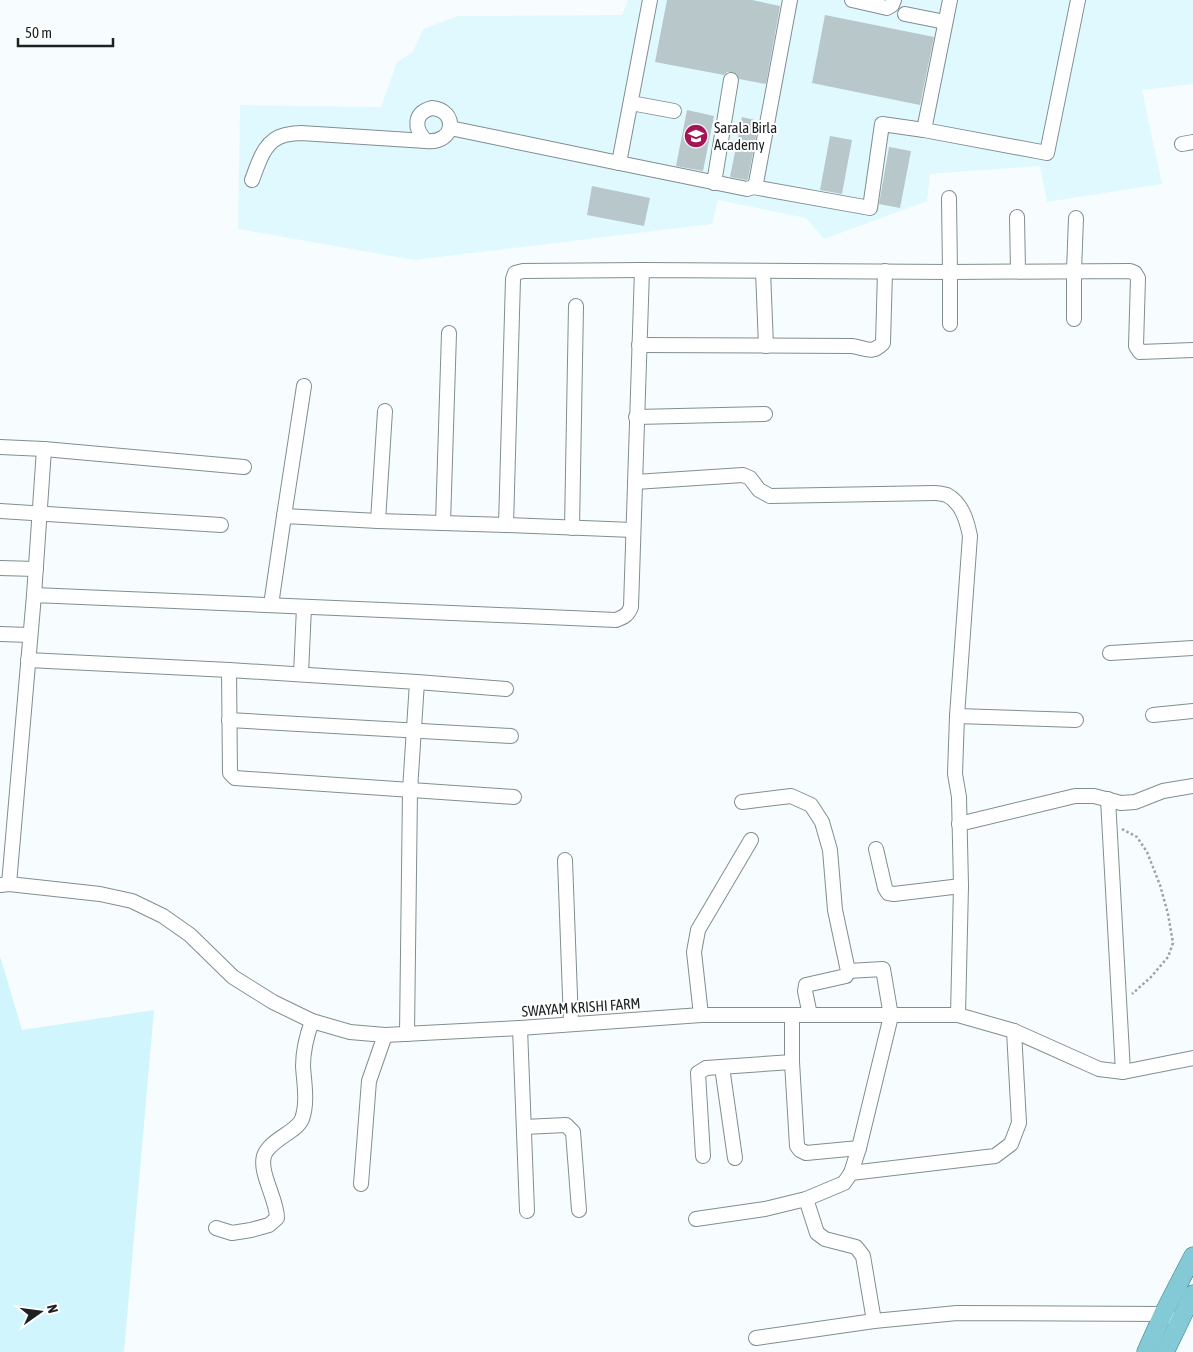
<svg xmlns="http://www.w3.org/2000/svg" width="1193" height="1352" font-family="'Asap Condensed',sans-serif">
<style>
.built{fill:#e0f9fe}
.green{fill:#d1f5fc}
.building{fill:#b8c7ca}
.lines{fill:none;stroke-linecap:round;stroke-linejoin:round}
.minor-casing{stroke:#808e91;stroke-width:16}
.major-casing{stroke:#2a7886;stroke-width:19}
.path{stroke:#9da3a4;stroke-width:2.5;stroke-dasharray:2.5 2.5;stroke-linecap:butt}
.minor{stroke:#fff;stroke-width:14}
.major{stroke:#83cad6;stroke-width:18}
.labels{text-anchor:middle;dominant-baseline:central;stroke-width:4;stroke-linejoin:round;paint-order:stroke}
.poi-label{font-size:15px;fill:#1c2223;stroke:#fff;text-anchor:start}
.street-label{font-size:15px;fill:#1c2223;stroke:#fff}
</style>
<rect width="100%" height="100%" fill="#f7fdfe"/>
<path class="built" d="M628,0H1193V84L1142,90L1162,184L1047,202L1040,166L930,174L927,201L824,239L806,218L718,200L712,224L414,260L238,229L240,105L381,107L397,62L413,52L423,29L458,16L622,15Z"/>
<path class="green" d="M0,956L22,1030L154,1010L124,1352H0Z"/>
<g class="building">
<path d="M667,0H752L780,6L766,84L739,79L737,74L733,72H727L724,75L655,62Z"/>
<path d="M825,15L934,37L920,105L812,83Z"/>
<path d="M687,110L714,116L703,171L676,166Z"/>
<path d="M742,117L759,121L748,179L746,180L730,177Z"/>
<path d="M830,136L852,140L842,194L820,190Z"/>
<path d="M889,147L911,151L900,208L879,204Z"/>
<path d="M592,186L650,198L644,226L587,215Z"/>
</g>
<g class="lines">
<g class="minor-casing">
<g id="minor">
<path d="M650,0L619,163L747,189L753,187L756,183L790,0"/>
<path d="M852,0L887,8L892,5L894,0"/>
<path d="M905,14L945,22"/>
<path d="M631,103L674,111"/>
<path d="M432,108C458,110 456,144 426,141C414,129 413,113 432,108Z"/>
<path d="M450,128L619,163"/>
<path d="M924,130L950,0"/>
<path d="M1182,144L1193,142"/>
<path d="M252,180C259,162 264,140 285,135C290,134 296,133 301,133L426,141"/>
<path d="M714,183L731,80"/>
<path d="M753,187L870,208L882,124L924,130L1047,153L1078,0"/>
<path d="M949,198L950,272V324"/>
<path d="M1017,217L1018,271"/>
<path d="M763,271L766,346"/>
<path d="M1074,319V271L1076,218"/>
<path d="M639,345L852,346C867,348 871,355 883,343L885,271"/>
<path d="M636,417L765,414"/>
<path d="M0,447L44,449L244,467"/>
<path d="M635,482L743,475L750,478L759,490L770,496L935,493C938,493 943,494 947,495C962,503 967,521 970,536L957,716L955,774L959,797L961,886L958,1015"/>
<path d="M0,511L221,525"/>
<path d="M284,516L304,386"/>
<path d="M378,521L385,411"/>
<path d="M443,523L449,333"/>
<path d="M506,525L633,530"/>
<path d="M572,528L576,306"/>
<path d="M0,568L36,569"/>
<path d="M34,595L44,449"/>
<path d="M271,605L284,516L378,521L506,525L513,279L515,273L523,271L642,270"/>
<path d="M0,634L30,635"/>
<path d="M1110,653L1193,648"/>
<path d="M28,660L229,670L417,682L410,790L407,1034"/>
<path d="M229,670L230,773L235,778L514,797"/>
<path d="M301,674L304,607"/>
<path d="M417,682L506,689"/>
<path d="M1153,715L1193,711"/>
<path d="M957,716L1076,720"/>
<path d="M229,720L511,736"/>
<path d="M1108,799L1123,1072"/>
<path d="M742,802L791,796L811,805L822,822L830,850L835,910L848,971L846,976L806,985L805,991L810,1015"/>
<path d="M959,824L1075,796H1094L1121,803L1135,802L1163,791L1193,786"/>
<path d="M876,849L885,888L888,893L894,894L961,886"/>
<path d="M565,860L571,1023"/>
<path d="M9,884L34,595L616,620C624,617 628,615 631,607L642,270L950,272L1130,271L1135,273L1138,278L1136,346L1140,352L1193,350"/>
<path d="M1,885L9,884L100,894L132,901L163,916L190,935L233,977L273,1002L312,1021L350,1032L385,1035L520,1028L701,1015H958L1014,1031L1099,1069L1123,1072L1193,1058"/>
<path d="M701,1015L694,952L698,930L751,840"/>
<path d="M792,1016V1062L797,1146L800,1150L806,1153L859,1148"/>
<path d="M520,1028L527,1211"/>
<path d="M722,1067L735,1158"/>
<path d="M524,1127L566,1125L573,1132L579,1210"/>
<path d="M703,1156L698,1073L706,1068L792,1062"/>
<path d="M851,1173L995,1156L1011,1144L1019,1123L1014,1031"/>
<path d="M361,1184L369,1081L385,1035"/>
<path d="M806,1199L817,1233L825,1239L856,1247L863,1256L874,1321L957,1313L1163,1314L1169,1317"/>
<path d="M696,1219L765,1209L806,1199L844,1183L851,1173L859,1148L891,1016L883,969L848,971"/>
<path d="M216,1228L232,1233L251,1230L269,1225L277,1218C277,1199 259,1173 264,1156C269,1140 297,1132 302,1119C308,1102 304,1083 303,1066C303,1051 307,1035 312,1021"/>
<path d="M756,1338L874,1321"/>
</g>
</g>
<g class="major-casing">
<g id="major">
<path d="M1146,1352L1163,1314L1193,1256"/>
<path d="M1165,1352L1193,1294"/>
</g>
</g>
<path class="path" d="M1122,829L1137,837L1147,852L1160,885L1168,914L1173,943L1168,957L1151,977L1132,994"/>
<use href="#minor" class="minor"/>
<use href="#major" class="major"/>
</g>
<defs>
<g id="school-disc" transform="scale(1.25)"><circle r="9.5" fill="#a51454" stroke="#fff"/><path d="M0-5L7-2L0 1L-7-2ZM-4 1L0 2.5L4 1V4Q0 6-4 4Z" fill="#fff"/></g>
</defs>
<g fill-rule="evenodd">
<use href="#school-disc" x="696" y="136"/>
</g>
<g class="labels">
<g class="poi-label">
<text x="714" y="127">Sarala Birla<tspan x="714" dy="17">Academy</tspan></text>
</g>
<g class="street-label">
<text transform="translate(581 1007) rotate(-4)">SWAYAM KRISHI FARM</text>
</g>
</g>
<g transform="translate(40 1312) rotate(76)" stroke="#ffffff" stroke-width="4" paint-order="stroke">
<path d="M0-4L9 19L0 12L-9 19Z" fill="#1c2223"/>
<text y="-8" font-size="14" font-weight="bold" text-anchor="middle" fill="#1c2223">N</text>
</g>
<path d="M18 38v8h95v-8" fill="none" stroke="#1c2223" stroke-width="2.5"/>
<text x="25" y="38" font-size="15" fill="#1c2223" stroke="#ffffff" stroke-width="4" paint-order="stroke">50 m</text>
</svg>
